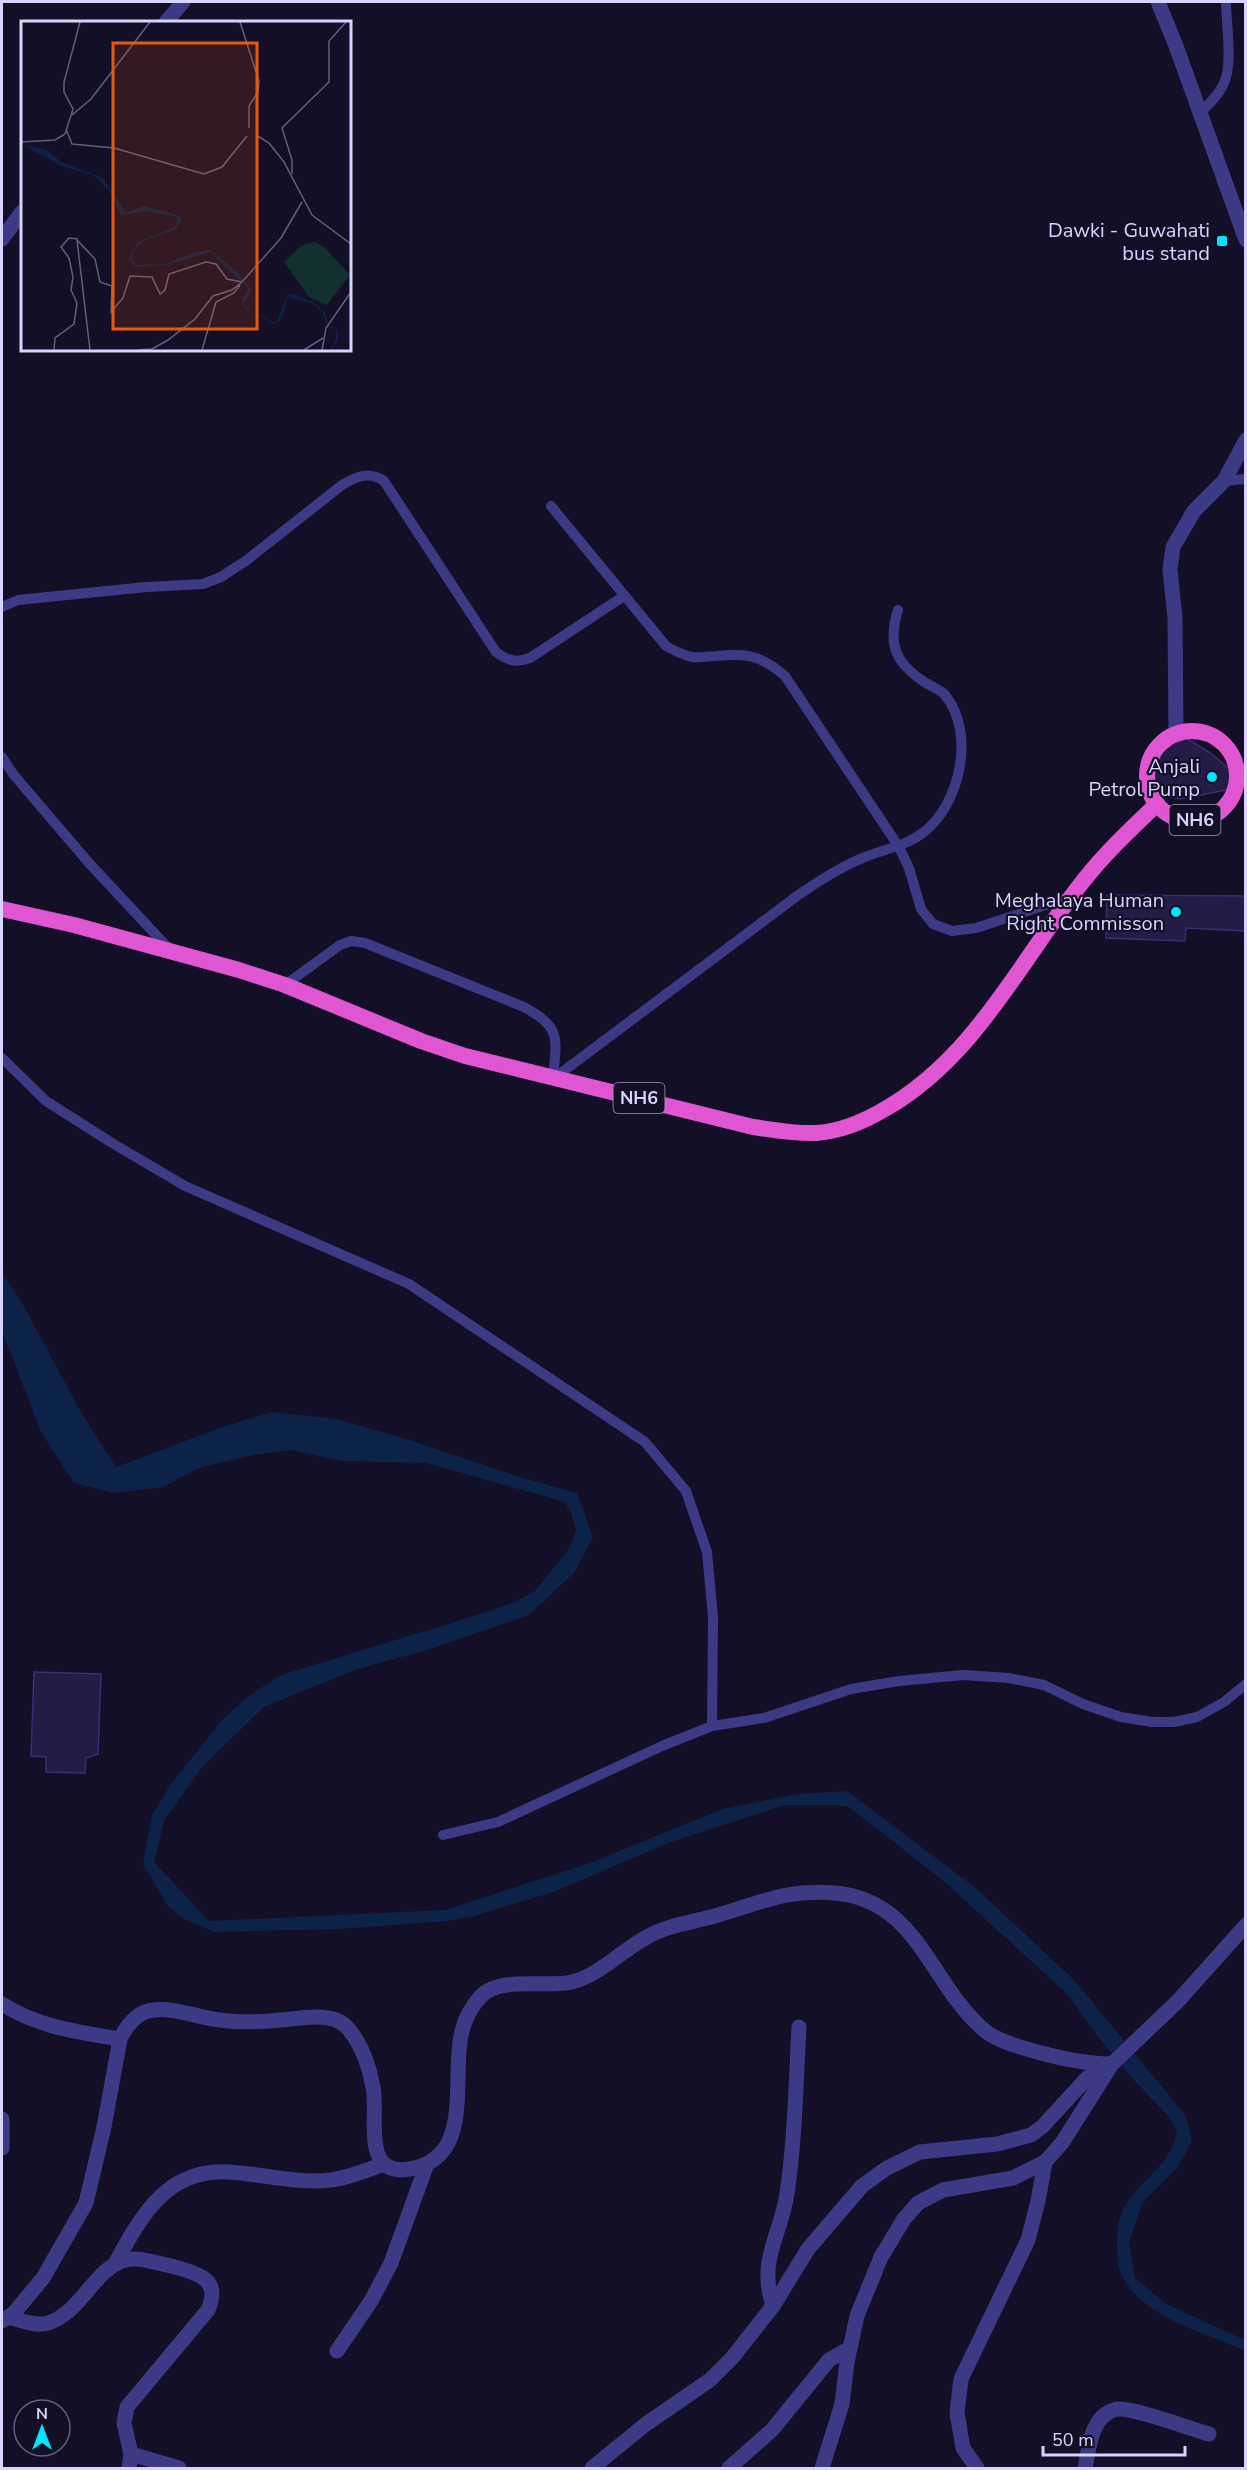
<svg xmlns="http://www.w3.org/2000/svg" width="1247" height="2470" font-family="'Nunito Sans',sans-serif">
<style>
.water{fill:#0c2248}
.building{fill:#241b47;stroke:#3b2d73;stroke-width:1.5}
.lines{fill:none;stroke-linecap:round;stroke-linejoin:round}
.service{stroke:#3d3a85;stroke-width:10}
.minor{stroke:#3d3a85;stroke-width:15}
.tertiary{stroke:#3d3a85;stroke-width:15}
.trunk{stroke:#e055d1;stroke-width:16}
.poi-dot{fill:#00e5ff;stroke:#130f26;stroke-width:2}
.labels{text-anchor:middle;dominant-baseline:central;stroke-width:4.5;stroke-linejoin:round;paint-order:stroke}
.shield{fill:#130f26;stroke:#9e99be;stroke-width:1.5}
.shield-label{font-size:18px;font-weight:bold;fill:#d9d4ff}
.poi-label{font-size:20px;fill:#d9d4ff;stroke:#130f26;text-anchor:end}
.inset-road{fill:none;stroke:#625e7d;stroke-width:1.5}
.view{fill:#e8590c;fill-opacity:0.15;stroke:#e8590c;stroke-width:3}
.inset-edge{fill:none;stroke:#d9d4ff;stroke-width:3}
</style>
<rect width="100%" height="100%" fill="#130f26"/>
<path class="water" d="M2,1272L22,1303L82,1414L116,1467L225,1426L272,1412L337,1419L413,1441L520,1477L577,1493L593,1537L574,1573L529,1615L430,1649L355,1670L264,1707L202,1767L164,1821L154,1862L209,1921L445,1910L593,1862L722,1809L798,1794L847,1791L976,1888L1075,1981L1186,2116L1192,2142L1177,2168L1142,2203L1129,2242L1135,2278L1168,2305L1245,2340V2351C1204,2332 1145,2319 1122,2276C1117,2267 1117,2255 1117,2245C1117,2229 1118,2214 1128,2201C1148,2174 1169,2166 1177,2131L1168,2116L1132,2078L1095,2033L1068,1995L946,1883L849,1807L835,1805H785L668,1843L553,1892L471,1917L448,1921L338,1929L214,1932L182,1918L168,1906L143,1864L152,1815L171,1784L222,1720L247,1697L281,1675L474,1616L515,1602L535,1591L569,1549L576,1530L571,1513L565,1502L427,1463L341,1461L291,1450L253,1455L199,1468L163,1487L114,1493L74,1483L41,1432L2,1331Z"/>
<g class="building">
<path d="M1186,738L1212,754L1230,770L1236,780L1231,789L1180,799L1162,795L1153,786L1155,767L1164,749L1171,741L1177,743Z"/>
<path d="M1107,895L1245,896V931L1186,928L1185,941L1106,938Z"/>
<path d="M34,1672L101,1674L98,1754L86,1758L85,1773L46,1772V1757L31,1756Z"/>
</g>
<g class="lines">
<g class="service">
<path d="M1200,113C1209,104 1219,95 1224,83C1233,64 1226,23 1226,2"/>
<path d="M1224,481L1246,479"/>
<path d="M551,506L666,646C675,651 683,655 692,657C700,658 708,656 716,656C746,653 761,655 785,676L899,847L909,868L921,909L933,924L952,931L976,928L1070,897"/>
<path d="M2,607L18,600L146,587L203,584L221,577L247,560L342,485C357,476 369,471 384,481L496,652C508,661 516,663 530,658L624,596"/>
<path d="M2,757L13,774L89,863L170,950"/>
<path d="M285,985L340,945L351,941L365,943L524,1007C563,1028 556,1039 553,1079"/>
<path d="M2,1058L46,1101L112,1143L185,1186L409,1284L645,1442L686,1491L707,1552L713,1617L712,1726"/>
<path d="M553,1079L801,893C821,880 842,866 865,857C885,849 906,846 924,832C960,804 976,733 945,695C941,690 932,687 926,683C896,664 887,645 898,610"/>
<path d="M443,1835L498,1822L662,1746L712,1726L764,1718L851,1689L899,1681L963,1675L1009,1678L1044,1685L1083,1704L1121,1717L1152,1722H1174L1197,1717L1224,1702L1246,1684"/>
</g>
<g class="minor">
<path d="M2,2004C38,2027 78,2032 120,2039"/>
<path d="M115,2264C141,2216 167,2168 229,2172C263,2174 296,2184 331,2180C348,2178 367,2170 384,2164"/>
<path d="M773,2306C758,2259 780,2238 787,2194C795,2139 796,2082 799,2027"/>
<path d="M8,2317C20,2320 36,2327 48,2323C81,2313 95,2267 126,2260C137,2257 148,2261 158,2263C172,2266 190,2270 202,2277C215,2285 213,2298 208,2310L127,2407L124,2423L131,2454L129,2468"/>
<path d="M337,2351L371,2301L391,2263L427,2164"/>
<path d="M131,2454L179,2468"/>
<path d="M729,2468L772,2430L829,2360L850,2348"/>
<path d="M977,2468L963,2448L957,2413L961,2379L1028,2240L1038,2201L1045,2162"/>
<path d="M1085,2468C1088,2454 1089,2437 1097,2424C1101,2416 1111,2409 1119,2409C1138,2409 1188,2428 1209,2434"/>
</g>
<g class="tertiary">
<path d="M1158,2L1176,46L1246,240"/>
<path d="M166,22L183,2"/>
<path d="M2,239L22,212"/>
<path d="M1176,733L1175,618L1170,570L1173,547L1194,511L1224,481L1246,440"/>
<path d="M2,2119V2148"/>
<path d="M2,2321L14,2313L43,2278L86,2203L104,2127L120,2039C127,2025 137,2011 154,2010C173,2007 200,2018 220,2020C240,2023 261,2022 281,2020C296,2019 313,2015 328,2018C337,2019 345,2024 350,2031C362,2045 370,2069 373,2087C379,2116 360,2177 410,2169C476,2158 450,2076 462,2031C465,2018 473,2005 481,1996C500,1976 546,1988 572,1982C600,1975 622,1950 647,1937C668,1925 694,1922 718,1915C763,1902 786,1889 835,1893C918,1900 930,1984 984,2030C1005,2048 1084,2065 1112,2064"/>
<path d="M592,2468L646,2424L710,2380L732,2358L773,2306L808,2249L862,2186L887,2168L920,2152L997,2144L1031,2135L1042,2127L1087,2078L1110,2066"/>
<path d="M822,2468L842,2404L847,2362L857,2316L881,2257L904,2219L918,2203L943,2190L1013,2178L1045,2162L1062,2143L1112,2064L1178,2001L1246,1925"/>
</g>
<g class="trunk">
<circle cx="1192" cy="776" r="45"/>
<path d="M2,909L74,925L239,970L285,985L421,1041L465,1056L753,1127C775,1130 795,1134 817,1133C841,1131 865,1121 885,1109C976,1057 1021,959 1084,880C1106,852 1132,828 1157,804"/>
</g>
</g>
<g class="poi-dot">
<rect x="1216" y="235" width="12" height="12" rx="3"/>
<circle cx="1212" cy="777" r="6"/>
<circle cx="1176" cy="912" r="6"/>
</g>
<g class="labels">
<g class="shield">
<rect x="1169.5" y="805" width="51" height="30" rx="4.5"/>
<rect x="613.5" y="1083" width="51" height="30" rx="4.5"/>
</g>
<g class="shield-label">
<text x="1195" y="820">NH6</text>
<text x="639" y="1098">NH6</text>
</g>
<g class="poi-label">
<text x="1210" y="230">Dawki - Guwahati<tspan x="1210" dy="23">bus stand</tspan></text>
<text x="1200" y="766">Anjali<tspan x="1200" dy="23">Petrol Pump</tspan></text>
<text x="1164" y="900">Meghalaya Human<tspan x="1164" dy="23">Right Commisson</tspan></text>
</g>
</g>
<g transform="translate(21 21)">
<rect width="330" height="330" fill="#130f26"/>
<path d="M294,221L304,227L329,254L306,284L288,276L263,241L281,224Z" fill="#12302f"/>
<path d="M0,123L26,129L40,141L82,157L105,192L123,185L159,195L160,200L153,209L122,220L115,227L110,237L116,244L143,243L175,231L190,229L216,251L229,267L230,270L223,282L227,289L255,302L266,274L271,273L292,281L304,291L308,305L314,306L317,310V318L314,325L309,329L315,319V308L307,306L301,290L290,282L266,276L263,291L258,301L254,303L225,289L221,281L227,267L190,231L144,244L116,246L113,244L108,238L109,235L117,221L154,206L157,196L125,190L100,194L88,169L74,155L39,144Z" fill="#0c2248"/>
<path class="inset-road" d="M219,1L238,60L237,71L228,85V107M51,94L70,78L129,1M45,108L51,123L93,127L183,153L201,146L226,115M235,114L248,122L263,141L291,194L330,223M0,121L34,119L44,113L52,88L43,71V61L59,1M271,153V139L261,107L308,61V20L325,1M56,219L74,238L79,261L91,265L90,291L102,277L109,255L131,256L139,273L144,269L148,253L185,241L195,243L206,258L221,261M56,219L69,329M33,329L34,317L53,303L56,282L50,269L52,256L48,237L40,226L48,217L57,218M116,329L131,328L147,319L174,298L192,275L211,269L221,261L260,217L281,181M181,329L195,281L213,272L219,264M283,329L302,317M301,329L305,307L330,271"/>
<path class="view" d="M92,22H236V308H92Z"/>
<rect width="330" height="330" class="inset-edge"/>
</g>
<rect width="1247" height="2470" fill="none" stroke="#d9d4ff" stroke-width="6"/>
<g transform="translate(42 2428)"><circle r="28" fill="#130f26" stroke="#625e7d" stroke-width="1.5"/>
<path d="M0-4.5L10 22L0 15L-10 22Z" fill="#00e5ff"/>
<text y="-9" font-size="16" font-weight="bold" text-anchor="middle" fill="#d9d4ff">N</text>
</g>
<path d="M1043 2446v9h142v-9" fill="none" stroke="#d9d4ff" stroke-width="3"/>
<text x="1052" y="2446" font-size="18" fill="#d9d4ff" stroke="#130f26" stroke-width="4.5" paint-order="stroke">50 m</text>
</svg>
